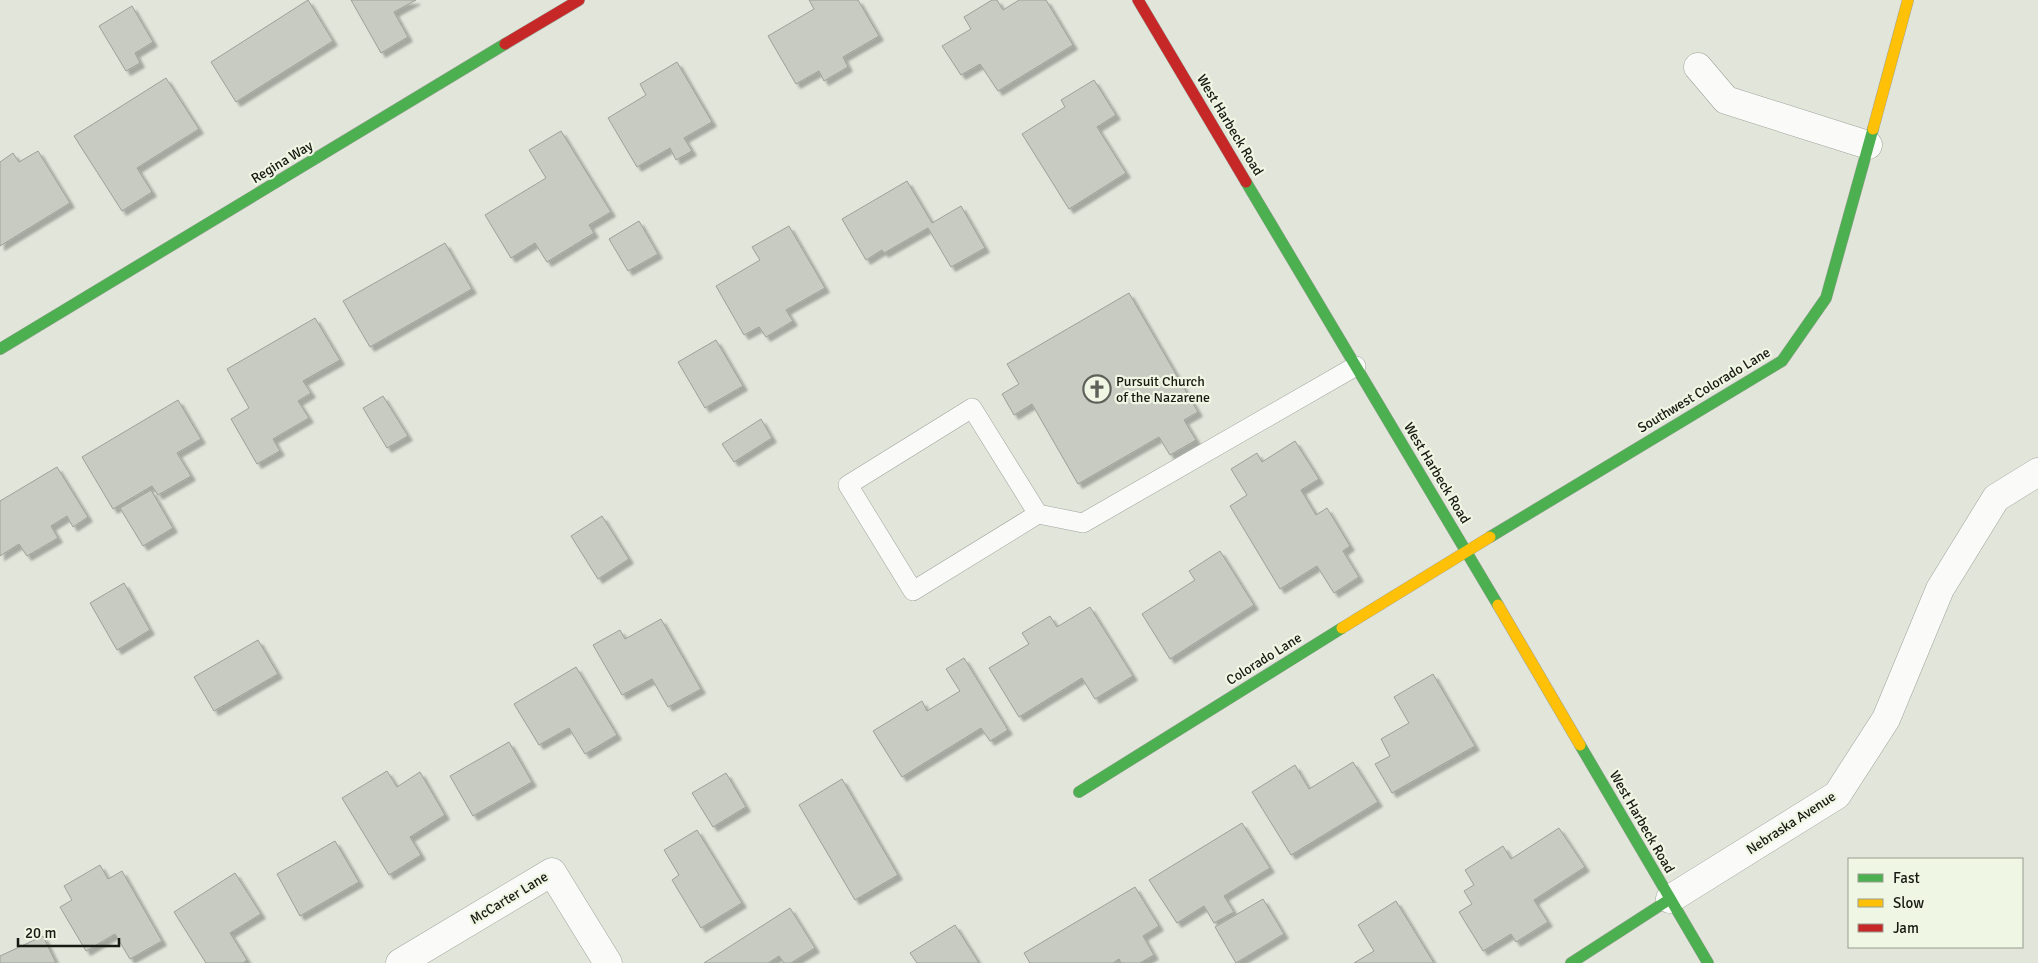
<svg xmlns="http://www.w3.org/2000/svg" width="2038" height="963" font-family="Signika,sans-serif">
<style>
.building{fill:#c7cbc2;stroke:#9ea199;filter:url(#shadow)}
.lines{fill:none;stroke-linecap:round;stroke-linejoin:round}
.lane-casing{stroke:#9fa29a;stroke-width:20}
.street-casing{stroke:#9fa29a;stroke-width:29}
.fast-casing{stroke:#9fa29a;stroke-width:12}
.slow-casing{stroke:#9fa29a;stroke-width:12}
.jam-casing{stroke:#9fa29a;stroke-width:12}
.lane{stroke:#fafbf9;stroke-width:19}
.street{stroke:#fafbf9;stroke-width:28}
.fast{stroke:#4caf50;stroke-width:11}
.slow{stroke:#ffc107;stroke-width:11}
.jam{stroke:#c62828;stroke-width:11}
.labels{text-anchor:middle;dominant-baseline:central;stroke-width:4.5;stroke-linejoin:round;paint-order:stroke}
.street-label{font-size:14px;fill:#171a13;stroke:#eff6e3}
.poi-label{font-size:14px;fill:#171a13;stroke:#eff6e3;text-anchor:start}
</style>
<defs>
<filter id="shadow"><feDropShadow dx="4.5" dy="4.5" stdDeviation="1" flood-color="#0004"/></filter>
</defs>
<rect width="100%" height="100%" fill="#e1e5da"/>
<g class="building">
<path d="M308,0L333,41L236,102L211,62Z"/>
<path d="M351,0H416L394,12L408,37L381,53Z"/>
<path d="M809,0H858L879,36L843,57L848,67L824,81L819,71L796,84L768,36L814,9Z"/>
<path d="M992,0H997L1003,10L1019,0H1046L1073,45L998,91L980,64L961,75L942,46L971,29L964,17Z"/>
<path d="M132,6L153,42L135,53L140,63L126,71L99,26Z"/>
<path d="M677,62L712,122L684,138L692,151L676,160L670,148L637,167L608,118L646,95L640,84Z"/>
<path d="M166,78L199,129L137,168L152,192L122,211L74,136Z"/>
<path d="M1094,80L1116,115L1097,127L1126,173L1069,209L1022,134L1065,107L1061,100Z"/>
<path d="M561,131L611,212L589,225L594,233L547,262L535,243L511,258L485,215L546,178L529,150Z"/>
<path d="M38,151L70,203L0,246V162L13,153L19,162Z"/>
<path d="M907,181L932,223L961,206L985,248L951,267L928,228L884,253L882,250L866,260L842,219Z"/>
<path d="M639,221L658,254L628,271L609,239Z"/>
<path d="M789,226L825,288L786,310L793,321L766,337L759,327L744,335L716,286L760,260L752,247Z"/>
<path d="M445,243L472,289L370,347L343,301Z"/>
<path d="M1129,293L1198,412L1184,420L1196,440L1170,455L1159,437L1078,484L1032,404L1014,415L1002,394L1019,384L1007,364Z"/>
<path d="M315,318L340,360L303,381L311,393L298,401L309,418L273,439L280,451L257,464L231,419L249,408L227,369Z"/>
<path d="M716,340L743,386L705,408L678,362Z"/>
<path d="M383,396L408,436L387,448L363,408Z"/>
<path d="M178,400L201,439L177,453L191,476L158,495L152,486L113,509L82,457Z"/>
<path d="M761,419L772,438L734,462L722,444Z"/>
<path d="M1295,441L1319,479L1301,490L1316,515L1327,508L1350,546L1343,551L1359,577L1334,593L1317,566L1280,589L1230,506L1247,495L1231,469L1257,453L1262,462Z"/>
<path d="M57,467L88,517L73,527L67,516L51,526L58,538L27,556L19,544L0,556V501Z"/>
<path d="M151,490L173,528L143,546L120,508Z"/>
<path d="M602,516L629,559L598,579L571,536Z"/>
<path d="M1220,551L1254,605L1170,659L1142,614L1195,580L1189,571Z"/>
<path d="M124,583L150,630L117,650L90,603Z"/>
<path d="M1090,607L1133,676L1095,699L1082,678L1019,717L989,668L1029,644L1022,633L1050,616L1057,627Z"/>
<path d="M661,619L701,689L668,707L652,679L622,695L593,645L620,630L625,639Z"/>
<path d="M258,640L278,674L214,711L194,677Z"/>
<path d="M964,658L1008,730L990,741L981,728L902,777L873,731L922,701L927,711L960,691L946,669Z"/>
<path d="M576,667L617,735L585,754L569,728L539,745L514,704Z"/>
<path d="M1433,674L1475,746L1392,793L1375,764L1390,756L1381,739L1409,723L1394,697Z"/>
<path d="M509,742L532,782L473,816L450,776Z"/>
<path d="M1353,762L1378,802L1291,855L1252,792L1295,765L1309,789Z"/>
<path d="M387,771L397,787L420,772L445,815L410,837L421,855L389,875L342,798Z"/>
<path d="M726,773L746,807L713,827L692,793Z"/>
<path d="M842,779L898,875L855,900L799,805Z"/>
<path d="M1242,823L1270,868L1224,896L1234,912L1214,923L1204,906L1177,923L1149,880Z"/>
<path d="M1559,828L1585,867L1534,900L1548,922L1516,942L1511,934L1483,951L1459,912L1472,904L1464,891L1474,885L1465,870L1503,846L1511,859Z"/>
<path d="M697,830L742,903L701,928L672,880L679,875L664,850Z"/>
<path d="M335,841L359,882L300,916L277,874Z"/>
<path d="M100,865L108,879L122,871L162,941L130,959L115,934L86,951L60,907L72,900L64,886Z"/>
<path d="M235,873L261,914L230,933L247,960L243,963H206L174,912Z"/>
<path d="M1135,887L1159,926L1143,936L1154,955L1140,963H1121L1119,959L1113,963H1030L1024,953Z"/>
<path d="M1263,899L1284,934L1236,963L1215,927Z"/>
<path d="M1396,901L1434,963H1354L1374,951L1358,925Z"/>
<path d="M790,908L815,948L791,963H784L779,956L768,963H704Z"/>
<path d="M955,925L979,963H917L910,953Z"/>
<path d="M43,936L56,963H0V956Z"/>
</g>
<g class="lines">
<g class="lane-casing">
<path id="lane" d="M1038,514L913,591L848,485L972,408L1038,514L1083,523L1356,366"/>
</g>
<g class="street-casing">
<g id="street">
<path d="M1698,67L1726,100L1868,145"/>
<path d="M1670,899L1837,795L1886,719L1940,589L1996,498L2038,472"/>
<path d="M400,963L552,872L608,963"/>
</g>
</g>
<g class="fast-casing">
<g id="fast">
<path d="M1246,182L1498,605"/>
<path d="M0,349L505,44"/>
<path d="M1490,537L1782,361L1826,298L1873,129"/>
<path d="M1580,745L1708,963"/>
<path d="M1079,792L1342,628"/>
<path d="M1571,963L1670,899"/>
</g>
</g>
<g class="slow-casing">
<g id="slow">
<path d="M1873,129L1908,0"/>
<path d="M1498,605L1580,745"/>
<path d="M1342,628L1490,537"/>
</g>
</g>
<g class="jam-casing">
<g id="jam">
<path d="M1138,0L1246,182"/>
<path d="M505,44L579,0"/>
</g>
</g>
<use href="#lane" class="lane"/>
<use href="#street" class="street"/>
<use href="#fast" class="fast"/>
<use href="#slow" class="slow"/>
<use href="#jam" class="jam"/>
</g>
<defs>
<g id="church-ring" transform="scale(1.4375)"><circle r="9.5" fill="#eff6e3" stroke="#5e6159" stroke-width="1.5"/><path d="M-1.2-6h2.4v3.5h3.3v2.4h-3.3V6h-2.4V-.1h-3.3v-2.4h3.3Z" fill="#5e6159"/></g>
</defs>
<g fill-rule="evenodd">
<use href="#church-ring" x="1097" y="389"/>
</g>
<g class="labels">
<g class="street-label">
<text transform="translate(1230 125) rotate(59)">West Harbeck Road</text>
<text transform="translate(282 162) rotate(-31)">Regina Way</text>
<text transform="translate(1704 390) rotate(-31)">Southwest Colorado Lane</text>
<text transform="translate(1437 473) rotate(59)">West Harbeck Road</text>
<text transform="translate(1264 659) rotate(-32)">Colorado Lane</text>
<text transform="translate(1642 822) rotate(60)">West Harbeck Road</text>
<text transform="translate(1791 823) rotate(-33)">Nebraska Avenue</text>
<text transform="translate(509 898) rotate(-31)">McCarter Lane</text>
</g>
<g class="poi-label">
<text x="1116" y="381">Pursuit Church<tspan x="1116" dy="16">of the Nazarene</tspan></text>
</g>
</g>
<rect x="1848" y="858" width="175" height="90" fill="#eff6e3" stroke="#999e90"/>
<rect x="1858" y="874" width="25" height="8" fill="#4caf50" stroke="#999e90"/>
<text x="1893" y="883" font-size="15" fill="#171a13">Fast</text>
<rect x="1858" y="899" width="25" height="8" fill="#ffc107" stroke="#999e90"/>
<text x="1893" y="908" font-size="15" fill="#171a13">Slow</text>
<rect x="1858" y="924" width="25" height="8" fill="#c62828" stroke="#999e90"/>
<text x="1893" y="933" font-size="15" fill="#171a13">Jam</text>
<path d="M18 938v8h101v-8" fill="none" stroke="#171a13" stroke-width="2.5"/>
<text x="25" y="938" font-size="15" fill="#171a13" stroke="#eff6e3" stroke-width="4" paint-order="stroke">20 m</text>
</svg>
